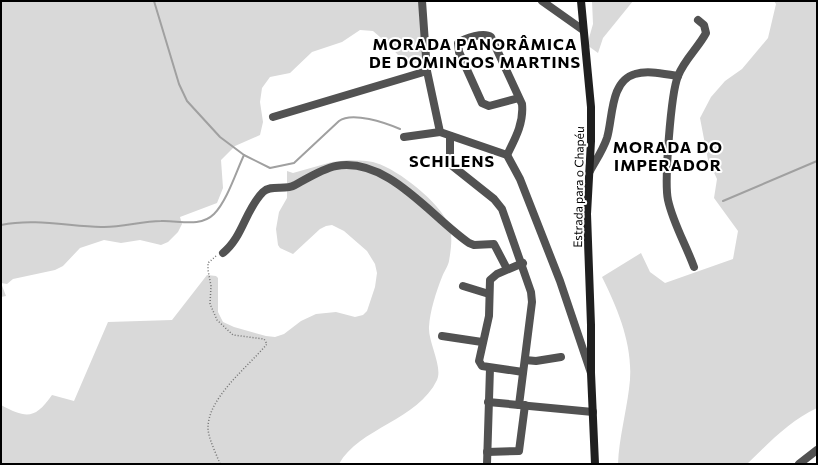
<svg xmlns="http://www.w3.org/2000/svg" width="818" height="465" font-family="Commissioner,sans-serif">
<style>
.green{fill:#d9d9d9}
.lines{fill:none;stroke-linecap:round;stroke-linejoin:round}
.stream{stroke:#a0a0a0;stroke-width:2}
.path{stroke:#747474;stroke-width:1.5;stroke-dasharray:1 2;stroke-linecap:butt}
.street{stroke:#525252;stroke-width:8}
.secondary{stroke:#1f1f1f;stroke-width:8}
.labels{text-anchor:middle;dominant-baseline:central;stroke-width:4;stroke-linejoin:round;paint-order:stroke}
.street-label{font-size:12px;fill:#000;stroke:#fff}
.district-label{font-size:16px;font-weight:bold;letter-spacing:1px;fill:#000;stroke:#fff}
</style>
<rect width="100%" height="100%" fill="#fff"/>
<g class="green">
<path d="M1,1H423L429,48L421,62L411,63L398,55L387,43L373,31L360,30L342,42L312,52L290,73L270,77L262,88L260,102L263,122L260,135L235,146L221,160L223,188L217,203L180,217L182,224L178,232L168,242L161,245L140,240L121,243L104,240L80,248L63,266L55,270L13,279L7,284L1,283L6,296L1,297Z"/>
<path d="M592,1H633L603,38L598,53L587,45L593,24Z"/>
<path d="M774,1H817V408C789,421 769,443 747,464H618C619,439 626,413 629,389C635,350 619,311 602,277L641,253L650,272L665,283L733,259L738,231L714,198L717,179L708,160L700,118L711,97L725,81L742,69L768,38L776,4Z"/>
<path d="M349,160C358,161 368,160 376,163C399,170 439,202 449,225C453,236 451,249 449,261C448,266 444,272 442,277C436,292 430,311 429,327C428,342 443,367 437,380C418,420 359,428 339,464H1V405C27,419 35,419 52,395L74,401L108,322L172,320L207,275L216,276L218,278V312L223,322L234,327L266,336L275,337L284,334L301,321L316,314L336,312L355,317L363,315L367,311L375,287L377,273L375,264L367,251L344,231L332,225L326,226L320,229L293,254L280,248L278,245L276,229L279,212L287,198V171L293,173L332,162Z"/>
</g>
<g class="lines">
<g class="stream">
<path d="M154,1L179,84L187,101L220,137L244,155L270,168L294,163L339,121C352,111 386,123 400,129"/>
<path d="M723,201L817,161"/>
<path d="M1,225C34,218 68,226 101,227C121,228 141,221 161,221C178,220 200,228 214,214C227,201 236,172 244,155"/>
</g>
<path class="path" d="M216,256L208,263V270L211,286L210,304L217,320L233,335L264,339L267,344C248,367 207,398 208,429C209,440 216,453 220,464"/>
<g class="street">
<path d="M422,1L427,71L440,132L507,155L520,179L560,281L591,373"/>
<path d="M542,1L583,30"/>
<path d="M273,117L427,71"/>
<path d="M450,136V164L494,199L502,209L531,292L532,302L519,405"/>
<path d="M404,137L440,132"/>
<path d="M507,155C515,139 524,123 522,104L491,37C484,32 465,38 458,43L459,52L482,103L489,106L519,98"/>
<path d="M590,171C596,160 603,150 607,138C613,118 610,81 635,74C648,70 664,74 678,76"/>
<path d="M223,253C243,237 245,210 263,192C271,184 285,191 295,185C306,179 324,168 336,166C388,157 430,216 469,243L474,245L494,244L507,269"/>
<path d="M523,263L497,274L490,280L489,316L479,361L482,366L523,372"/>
<path d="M694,267C686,245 673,223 668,200C664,182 671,93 678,76C684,60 698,48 706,33L704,25L698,20"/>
<path d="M463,286L489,294"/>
<path d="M442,336L482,342"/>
<path d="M525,360L536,361L561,357"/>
<path d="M488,402L593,412"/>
<path d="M487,452L519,451L525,405"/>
<path d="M487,464L490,368"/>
<path d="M799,464L817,450"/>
</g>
<path class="secondary" d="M581,1L591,107V141L587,214L591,325V373L595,464"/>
</g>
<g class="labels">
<g class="street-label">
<text transform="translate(578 187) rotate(-89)">Estrada para o Chapéu</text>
</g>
<g class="district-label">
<text x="475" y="43">MORADA PANORÂMICA<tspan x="475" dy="18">DE DOMINGOS MARTINS</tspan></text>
<text x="668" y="146">MORADA DO<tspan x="668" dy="18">IMPERADOR</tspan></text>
<text x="452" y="160">SCHILENS</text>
</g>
</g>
<rect width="818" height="465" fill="none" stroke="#000000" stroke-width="4"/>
</svg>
